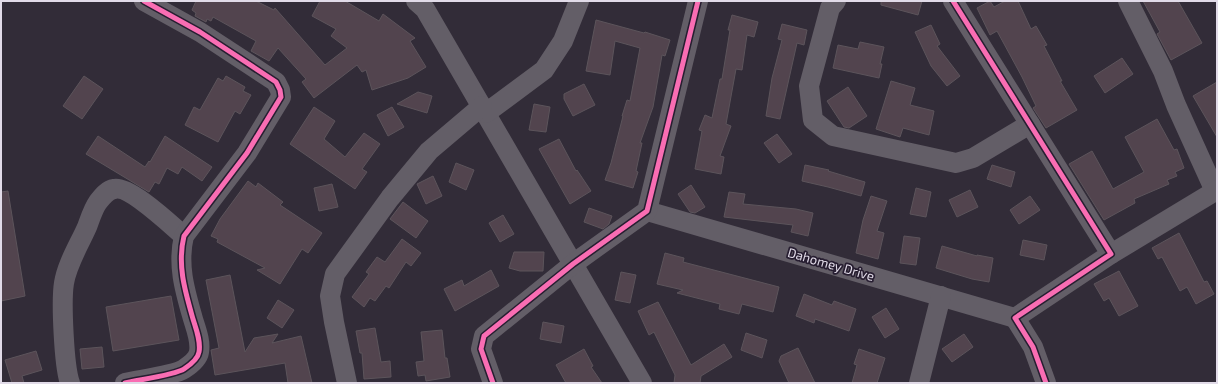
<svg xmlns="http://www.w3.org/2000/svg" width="1218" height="384" font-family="'Exo 2',sans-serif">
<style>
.building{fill:#52444e;stroke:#5c545b}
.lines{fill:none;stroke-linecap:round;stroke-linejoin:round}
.minor{stroke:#635e67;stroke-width:20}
.cycleway-casing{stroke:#271e31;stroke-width:8}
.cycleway{stroke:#f96db3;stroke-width:5}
.labels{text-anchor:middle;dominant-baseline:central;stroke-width:3.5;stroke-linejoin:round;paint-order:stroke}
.street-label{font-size:13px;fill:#e1dbe8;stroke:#271e31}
</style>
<rect width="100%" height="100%" fill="#322c38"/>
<g class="building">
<path d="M196,1H256L274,10L275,8L325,65L347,48L331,36L336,29L312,16L320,1H345L379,21L383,14L415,38L410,41L426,67L408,78L372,90L366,70L362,72L357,65L314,98L302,82L306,79L278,48L269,61L251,51L256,41L213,17L211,21L207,19L206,22L195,16L196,13L192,10Z"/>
<path d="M881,1H922L918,15L881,5Z"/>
<path d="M990,1L994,7L1005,1H1018L1031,29L1036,26L1047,45L1044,46L1062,81H1060L1077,110L1046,128L1033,108L1036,106L1022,77L997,31L990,35L977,8Z"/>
<path d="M1143,1H1178L1202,43L1171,60L1157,34L1160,32Z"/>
<path d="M732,15L758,22L754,37L747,35L742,70L736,69L726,124L731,126L720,156L724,157L721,174L695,169L702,131L699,130L705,115L712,118L720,79H722L730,30H728Z"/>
<path d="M596,20L644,33L645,32L670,40L665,56L662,55L653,107L640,143H642L636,171L638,172L633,188L605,180L611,163L623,116H622L627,100L630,101L640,48L615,41L610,75L586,71Z"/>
<path d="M782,24L807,30L804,45L797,43L780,119L766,116L772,78L782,40L778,39Z"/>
<path d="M931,25L940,44L937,46L960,76L947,86L931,66L915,32Z"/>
<path d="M860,42L884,47L880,64H882L879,78L833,68L838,45L858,49Z"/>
<path d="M1122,58L1133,74L1105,93L1094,76Z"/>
<path d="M84,76L103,89L82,119L63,106Z"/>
<path d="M226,76L245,87L243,91L251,95L240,114L235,111L218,142L185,125L194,107L200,110L218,78L223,81Z"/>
<path d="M891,81L915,88L910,105L934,111L929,135L903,128L900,137L876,129Z"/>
<path d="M1217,82V137L1193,96Z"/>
<path d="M584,84L595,105L573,116L564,99V94Z"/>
<path d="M848,87L867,116L849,128L844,127L827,101Z"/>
<path d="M418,92L432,96L427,113L397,104Z"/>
<path d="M534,104L550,107L546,132L529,130Z"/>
<path d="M314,107L335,121L324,139L345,157L364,133L380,144L362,169L367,172L355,189L290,144Z"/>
<path d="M392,107L404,127L388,136L377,115Z"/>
<path d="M1157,119L1174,150L1177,149L1184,168L1175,172L1177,176L1167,180L1169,184L1134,199L1135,203L1104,220L1069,164L1092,151L1113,189L1144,172L1125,137Z"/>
<path d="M777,134L792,154L779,163L764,143Z"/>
<path d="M98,136L145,167L149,161L150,162L165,136L212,167L202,181L182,167L178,174L167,168L159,184L155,182L149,192L86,154Z"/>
<path d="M559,139L576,171L577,170L591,191L570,204L539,149Z"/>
<path d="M456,163L474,170L466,190L449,182Z"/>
<path d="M805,165L829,170L828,171L865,182L861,196L828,187L802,181Z"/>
<path d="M992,165L1015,172L1011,187L987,179Z"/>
<path d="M433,176L442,196L426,204L417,184Z"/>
<path d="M248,181L256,187L258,183L283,202L280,205L322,233L308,253L302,249L280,284L257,270L265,268L217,242L218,239L211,236L220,219Z"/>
<path d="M332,184L338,207L319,211L314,188Z"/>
<path d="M691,185L705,207L695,213L690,212L678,194Z"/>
<path d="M916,188L931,192L926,217L910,214Z"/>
<path d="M970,190L978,207L957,217L949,200Z"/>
<path d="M8,191L25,296L1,301V192Z"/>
<path d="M729,192L745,194L743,204L796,209L813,213L808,236L791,232L793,225L724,217Z"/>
<path d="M871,196L887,201L877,231L884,233L878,259L856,253L863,220Z"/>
<path d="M1030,196L1040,210L1019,224L1010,210Z"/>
<path d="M403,202L428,221L416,238L390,219Z"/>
<path d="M589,208L612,216L609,224L603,229L584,222Z"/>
<path d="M503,215L514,234L500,242L489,223Z"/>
<path d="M1179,233L1204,282L1207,281L1214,294L1196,304L1187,287L1180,291L1162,257L1158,259L1152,248Z"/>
<path d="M904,236L920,238L916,265L900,263Z"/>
<path d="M402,239L421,253L411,266L406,262L389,288L386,286L375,301L370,298L364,307L352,297L369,274L366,272L377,257L385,262Z"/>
<path d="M1023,240L1047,245L1044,260L1020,255Z"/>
<path d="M942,246L977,256V255L993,258L989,282L972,279L936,268Z"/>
<path d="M514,252H544L543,271H520L509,268Z"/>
<path d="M665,253L684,258L683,262L779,287L773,312L742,304L739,314L719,309L720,304L677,293L683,290L657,284Z"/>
<path d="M491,270L499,286L455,311L444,289L462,280L464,286Z"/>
<path d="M1119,271L1138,306L1119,316L1109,298L1104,301L1094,284Z"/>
<path d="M621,272L636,275L630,303L615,300Z"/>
<path d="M230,275L245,352L254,338L278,334L272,343L301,336L312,383H288L285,363L215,375L211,350L219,348L206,280Z"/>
<path d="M804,294L832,305L834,301L856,309L849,331L815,319L814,323L796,316Z"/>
<path d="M171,296L179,340L113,351L106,307Z"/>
<path d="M278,300L294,310L282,328L267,318Z"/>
<path d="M658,302L691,365L724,344L732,357L701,376L700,383H674L675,375L654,332L649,335L638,311Z"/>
<path d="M886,308L899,329L885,338L872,317Z"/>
<path d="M543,322L564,326L561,343L540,339Z"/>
<path d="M375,328L381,362L390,361L391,377L364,379L362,353H360L356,331Z"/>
<path d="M442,330L445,358H447L450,377L426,381L425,375L418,376L416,362L424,361L421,332Z"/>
<path d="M746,333L767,340L762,358L741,350Z"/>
<path d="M964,334L973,347L952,362L942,349Z"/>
<path d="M102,347L104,367L82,369L80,349Z"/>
<path d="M798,348L815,383H789L779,361L781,356Z"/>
<path d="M584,349L593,366L591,367L602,383H566L556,365Z"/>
<path d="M859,349L885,358L877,383H852L857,365L854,364Z"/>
<path d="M36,351L42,370L22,376L24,383H12L5,360Z"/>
</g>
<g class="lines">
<g class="minor">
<path d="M416,1L425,9L642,383"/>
<path d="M836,1L830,8L809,86L813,120L833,136L956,163L973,158L1030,124"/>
<path d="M953,1L1111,254L1015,318L1033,347L1046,383"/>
<path d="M1128,1L1163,71L1176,105L1215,191"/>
<path d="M486,113L544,70L563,41L579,1"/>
<path d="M647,211L1015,318"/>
<path d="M1111,254L1217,190"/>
<path d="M70,383C64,367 61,301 64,283C67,264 79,245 87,227C90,219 93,209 98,202C102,197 107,190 114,189C129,185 171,225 184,236"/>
<path d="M125,383C137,380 175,375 184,369C190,365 198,359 199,352C201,341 196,329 193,319C185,291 177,265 184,236L247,153L281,97L280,90L276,82L200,32L144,1"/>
<path d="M347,383L334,322L330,296L335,274L390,198L429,151L482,106"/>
<path d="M493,383L481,349L484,336L573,264L647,211L698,1"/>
<path d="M919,383L941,296"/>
</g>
<g class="cycleway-casing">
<g id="cycleway">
<path d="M953,1L1111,254L1015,318L1033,347L1046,383"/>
<path d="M125,383C137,380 175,375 184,369C190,365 198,359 199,352C201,341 196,329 193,319C185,291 177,265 184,236L247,153L281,97L280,90L276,82L200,32L144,1"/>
<path d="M493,383L481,349L484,336L573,264L647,211L698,1"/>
</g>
</g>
<use href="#cycleway" class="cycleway"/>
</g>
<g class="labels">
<g class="street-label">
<text transform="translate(831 264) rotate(16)">Dahomey Drive</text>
</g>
</g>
<rect width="1218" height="384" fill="none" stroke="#e1dbe8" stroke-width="4"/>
</svg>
